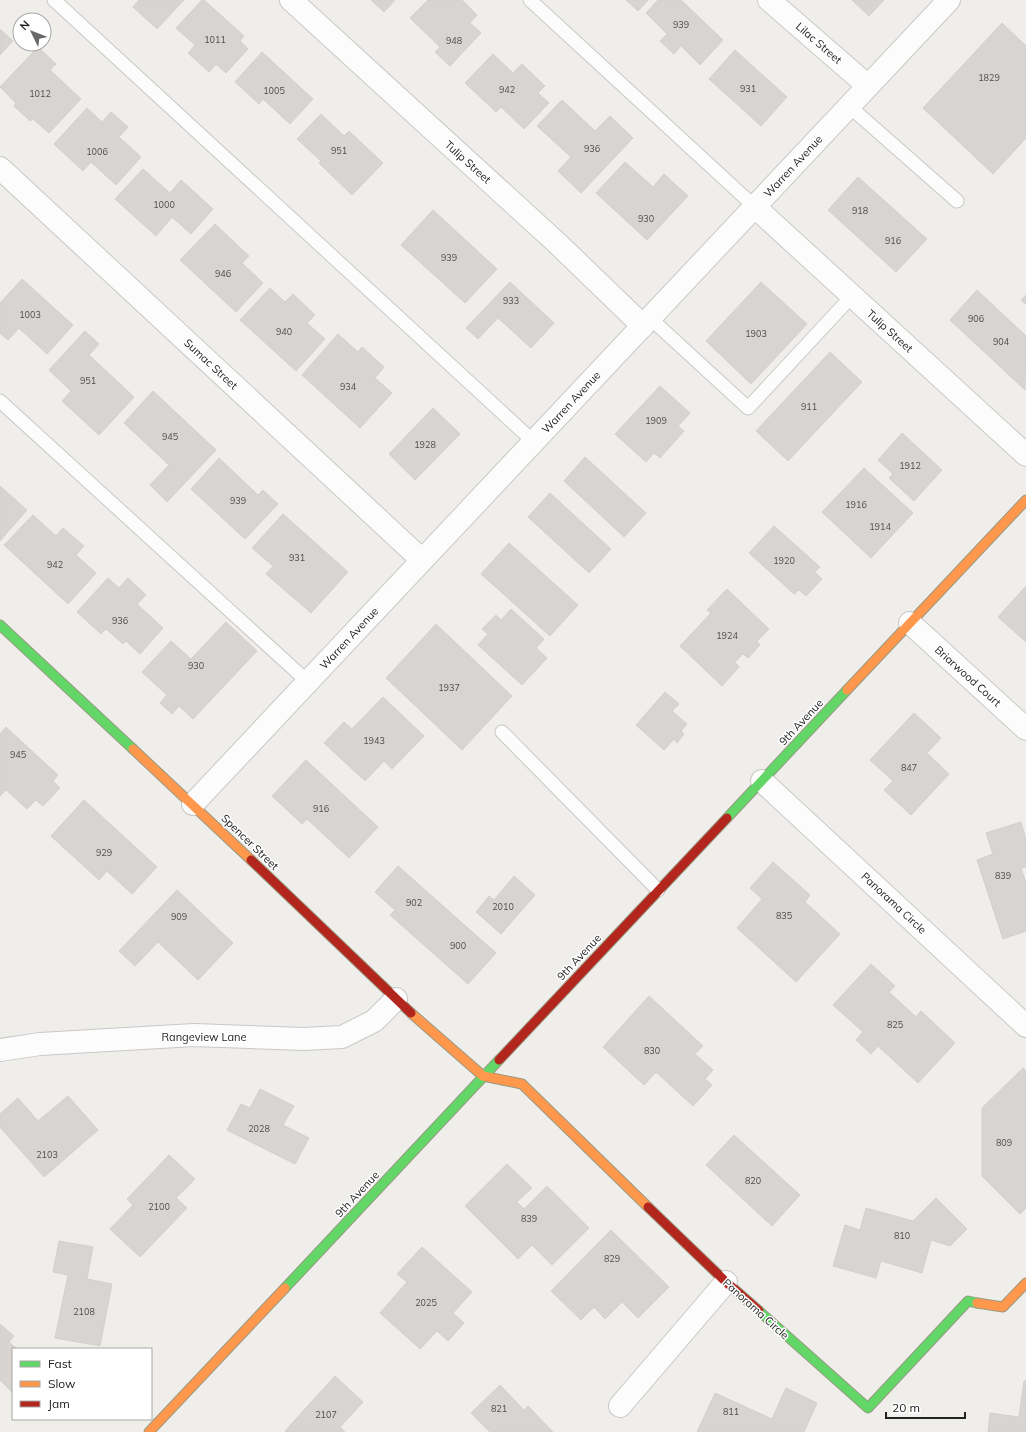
<svg xmlns="http://www.w3.org/2000/svg" width="1026" height="1432" font-family="Mulish,sans-serif">
<style>
.building{fill:#d7d4d2;stroke:#d3d0cc}
.lines{fill:none;stroke-linecap:round;stroke-linejoin:round}
.lane-casing{stroke:#c9c8c7;stroke-width:15}
.street-casing{stroke:#c9c8c7;stroke-width:24}
.fast-casing{stroke:#999a82;stroke-width:11}
.slow-casing{stroke:#999a82;stroke-width:11}
.jam-casing{stroke:#999a82;stroke-width:11}
.lane{stroke:#fdfcfc;stroke-width:13}
.street{stroke:#fdfcfc;stroke-width:22}
.fast{stroke:#63d668;stroke-width:9}
.slow{stroke:#ff974d;stroke-width:9}
.jam{stroke:#b3261e;stroke-width:9}
.labels{text-anchor:middle;dominant-baseline:central;stroke-width:3;stroke-linejoin:round;paint-order:stroke}
.number-label{font-size:9px;fill:#4f4e4e}
.street-label{font-size:11px;fill:#222;stroke:#fff}
</style>
<rect width="100%" height="100%" fill="#f0eeeb"/>
<g class="building">
<path d="M139,0H184L157,29L133,7Z"/>
<path d="M202,0H204L244,36L240,41L248,49L226,73L216,64L209,72L188,53L195,45L176,28Z"/>
<path d="M371,0H395L384,12Z"/>
<path d="M428,0H462L477,15L470,23L481,33L450,66L435,52L440,47L410,18Z"/>
<path d="M626,0H648L638,11Z"/>
<path d="M658,0H681L723,40L700,65L681,46L674,54L660,41L667,34L646,13Z"/>
<path d="M852,0H884L869,16Z"/>
<path d="M1002,23L1026,46V138L993,174L923,108Z"/>
<path d="M0,29L13,41L0,55Z"/>
<path d="M38,47L56,64L50,70L81,99L49,133L33,119L30,121L14,106L16,103L0,87Z"/>
<path d="M735,50L787,97L761,126L709,79Z"/>
<path d="M262,52L313,99L290,124L263,99L259,104L235,82Z"/>
<path d="M493,54L513,73L522,64L545,86L538,93L549,103L524,129L501,107L496,112L465,83Z"/>
<path d="M562,100L595,131L610,116L633,138L581,193L558,171L571,157L537,126Z"/>
<path d="M87,108L102,122L111,112L128,127L119,137L141,157L116,185L91,162L83,171L54,144Z"/>
<path d="M321,114L344,136L349,131L383,163L352,195L319,163L321,161L297,139Z"/>
<path d="M625,162L653,187L664,174L688,196L647,240L596,193Z"/>
<path d="M143,169L170,193L181,180L213,209L191,234L172,217L156,236L115,199Z"/>
<path d="M858,177L927,239L896,272L828,210Z"/>
<path d="M433,210L497,269L465,303L401,245Z"/>
<path d="M215,224L249,256L242,263L263,283L236,312L180,260Z"/>
<path d="M22,279L73,325L47,354L19,328L8,340L0,333V303Z"/>
<path d="M510,282L554,323L531,348L498,318L478,339L466,328Z"/>
<path d="M761,282L807,324L751,384L706,341Z"/>
<path d="M270,288L285,302L293,294L315,315L307,323L325,339L296,371L240,320Z"/>
<path d="M977,290L1026,336L1025,390L950,320Z"/>
<path d="M1026,295V304L1021,300Z"/>
<path d="M85,331L99,344L89,355L134,397L99,435L62,401L71,391L49,370Z"/>
<path d="M338,334L358,352L362,347L384,367L375,378L392,393L360,428L302,375Z"/>
<path d="M830,352L862,382L788,461L756,431Z"/>
<path d="M660,386L690,413L678,426L684,431L660,458L654,453L646,462L615,434Z"/>
<path d="M153,391L216,450L167,502L150,485L169,465L124,423Z"/>
<path d="M433,408L460,434L415,480L389,454Z"/>
<path d="M902,433L942,470L914,501L889,478L893,474L878,460Z"/>
<path d="M585,457L646,513L624,537L564,481Z"/>
<path d="M219,458L258,495L263,490L278,504L245,539L191,489Z"/>
<path d="M864,468L913,513L871,558L822,512Z"/>
<path d="M0,486L27,510L0,541Z"/>
<path d="M550,493L611,549L589,573L528,517Z"/>
<path d="M283,514L348,572L311,613L266,574L273,566L252,548Z"/>
<path d="M33,515L56,536L63,528L84,546L76,555L96,573L68,604L4,545Z"/>
<path d="M774,526L820,567L815,572L822,579L806,596L799,590L794,594L749,553Z"/>
<path d="M509,543L578,605L550,636L481,574Z"/>
<path d="M108,578L119,588L128,578L146,595L137,604L163,628L140,654L126,641L123,644L106,629L101,634L77,612Z"/>
<path d="M1026,586V642L998,617Z"/>
<path d="M727,589L769,629L757,641L760,645L748,658L743,654L735,662L739,667L722,686L680,646L711,613L707,610Z"/>
<path d="M511,609L544,639L536,648L547,658L522,685L478,645L488,634L482,629L496,615L501,620Z"/>
<path d="M226,622L257,651L193,719L179,706L172,714L160,703L167,695L142,672L171,641L191,659Z"/>
<path d="M436,624L512,696L462,750L386,678Z"/>
<path d="M665,692L679,704L672,711L687,724L681,731L684,734L677,743L674,739L664,750L636,725Z"/>
<path d="M383,697L424,736L392,769L384,761L365,781L324,743L344,722L352,729Z"/>
<path d="M914,713L941,738L927,753L949,774L911,815L884,790L893,781L870,760Z"/>
<path d="M6,727L58,775L53,781L60,788L43,806L36,800L27,809L6,790L0,796V734Z"/>
<path d="M306,760L378,827L349,858L307,819L302,824L272,796Z"/>
<path d="M84,800L157,867L132,894L107,871L99,880L51,836Z"/>
<path d="M1021,822L1026,839V867L1021,868L1026,883V931L1003,939L977,860L993,854L986,833Z"/>
<path d="M773,862L810,895L805,902L840,934L796,982L737,928L762,899L750,888Z"/>
<path d="M398,866L496,953L468,984L390,915L395,910L375,892Z"/>
<path d="M514,876L535,895L501,934L476,912L489,896L494,900Z"/>
<path d="M177,890L233,943L198,980L158,942L135,966L119,951Z"/>
<path d="M871,964L895,986L889,992L916,1017L921,1011L955,1043L918,1083L878,1046L871,1054L856,1040L863,1032L833,1005Z"/>
<path d="M649,996L703,1046L695,1054L713,1070L705,1079L712,1085L693,1106L656,1072L644,1085L603,1047Z"/>
<path d="M1023,1068L1026,1071V1208L1020,1214L982,1176V1108Z"/>
<path d="M260,1089L294,1106L283,1125L309,1138L295,1164L227,1130L241,1104L250,1108Z"/>
<path d="M68,1096L98,1130L44,1177L0,1127V1114L18,1098L38,1121Z"/>
<path d="M734,1135L800,1195L772,1226L706,1165Z"/>
<path d="M169,1155L195,1179L176,1198L187,1208L140,1257L110,1229L133,1205L127,1199Z"/>
<path d="M507,1164L532,1188L517,1202L524,1209L547,1186L589,1228L552,1265L532,1245L518,1259L465,1206Z"/>
<path d="M936,1198L967,1229L950,1246L931,1240L922,1273L881,1261L876,1278L833,1266L845,1225L860,1230L866,1208L913,1221Z"/>
<path d="M611,1230L669,1287L638,1318L622,1302L605,1319L594,1307L581,1320L551,1291Z"/>
<path d="M59,1241L93,1247L87,1279L112,1284L100,1346L55,1338L68,1275L53,1272Z"/>
<path d="M422,1247L472,1292L453,1313L464,1323L448,1341L437,1331L420,1349L380,1313L407,1282L397,1274Z"/>
<path d="M0,1324L14,1336L9,1342L17,1349H13L12,1392L0,1380Z"/>
<path d="M335,1376L363,1402L340,1427L345,1432H287L285,1431Z"/>
<path d="M1024,1381H1026V1432H988L990,1413L1019,1417Z"/>
<path d="M500,1385L524,1410L528,1406L553,1432H490L471,1413Z"/>
<path d="M786,1388L817,1403L804,1432H697L715,1393L772,1419Z"/>
</g>
<g class="lines">
<g class="lane-casing">
<g id="lane">
<path d="M54,0L534,442"/>
<path d="M530,0L755,207"/>
<path d="M849,106L957,201"/>
<path d="M650,318L748,408L852,296"/>
<path d="M0,401L308,682"/>
<path d="M502,732L658,890"/>
</g>
</g>
<g class="street-casing">
<g id="street">
<path d="M291,0L557,243L643,326"/>
<path d="M769,0L868,86"/>
<path d="M0,168L422,560"/>
<path d="M755,207L1026,455"/>
<path d="M910,623L1026,729"/>
<path d="M762,781L1026,1026"/>
<path d="M193,804L949,0"/>
<path d="M0,1050L40,1044L194,1035L303,1039L342,1037L374,1021L396,999"/>
<path d="M620,1406L726,1282"/>
</g>
</g>
<g class="fast-casing">
<g id="fast">
<path d="M0,625L133,749"/>
<path d="M727,818L847,690"/>
<path d="M285,1288L499,1060"/>
<path d="M759,1311L868,1408L968,1301L977,1303"/>
</g>
</g>
<g class="slow-casing">
<g id="slow">
<path d="M847,690L1026,500"/>
<path d="M133,749L251,860"/>
<path d="M411,1013L483,1076L522,1084L648,1207"/>
<path d="M977,1303L1003,1307L1026,1283"/>
<path d="M149,1432L285,1288"/>
</g>
</g>
<g class="jam-casing">
<g id="jam">
<path d="M251,860L411,1013"/>
<path d="M499,1060L727,818"/>
<path d="M648,1207L726,1282L759,1311"/>
</g>
</g>
<use href="#lane" class="lane"/>
<use href="#street" class="street"/>
<use href="#fast" class="fast"/>
<use href="#slow" class="slow"/>
<use href="#jam" class="jam"/>
</g>
<g class="labels">
<g class="number-label">
<text x="681" y="24">939</text>
<text x="215" y="39">1011</text>
<text x="454" y="40">948</text>
<text x="989" y="77">1829</text>
<text x="748" y="88">931</text>
<text x="507" y="89">942</text>
<text x="274" y="90">1005</text>
<text x="40" y="93">1012</text>
<text x="592" y="148">936</text>
<text x="339" y="150">951</text>
<text x="97" y="151">1006</text>
<text x="164" y="204">1000</text>
<text x="860" y="210">918</text>
<text x="646" y="218">930</text>
<text x="893" y="240">916</text>
<text x="449" y="257">939</text>
<text x="223" y="273">946</text>
<text x="511" y="300">933</text>
<text x="30" y="314">1003</text>
<text x="976" y="318">906</text>
<text x="284" y="331">940</text>
<text x="756" y="333">1903</text>
<text x="1001" y="341">904</text>
<text x="88" y="380">951</text>
<text x="348" y="386">934</text>
<text x="809" y="406">911</text>
<text x="656" y="420">1909</text>
<text x="170" y="436">945</text>
<text x="425" y="444">1928</text>
<text x="910" y="465">1912</text>
<text x="238" y="500">939</text>
<text x="856" y="504">1916</text>
<text x="880" y="526">1914</text>
<text x="297" y="557">931</text>
<text x="784" y="560">1920</text>
<text x="55" y="564">942</text>
<text x="120" y="620">936</text>
<text x="727" y="635">1924</text>
<text x="196" y="665">930</text>
<text x="449" y="687">1937</text>
<text x="374" y="740">1943</text>
<text x="18" y="754">945</text>
<text x="909" y="767">847</text>
<text x="321" y="808">916</text>
<text x="104" y="852">929</text>
<text x="1003" y="875">839</text>
<text x="414" y="902">902</text>
<text x="503" y="906">2010</text>
<text x="784" y="915">835</text>
<text x="179" y="916">909</text>
<text x="458" y="945">900</text>
<text x="895" y="1024">825</text>
<text x="652" y="1050">830</text>
<text x="259" y="1128">2028</text>
<text x="1004" y="1142">809</text>
<text x="47" y="1154">2103</text>
<text x="753" y="1180">820</text>
<text x="159" y="1206">2100</text>
<text x="529" y="1218">839</text>
<text x="902" y="1235">810</text>
<text x="612" y="1258">829</text>
<text x="426" y="1302">2025</text>
<text x="84" y="1311">2108</text>
<text x="499" y="1408">821</text>
<text x="731" y="1411">811</text>
<text x="326" y="1414">2107</text>
</g>
<g class="street-label">
<text transform="translate(819 43) rotate(41)">Lilac Street</text>
<text transform="translate(468 162) rotate(42)">Tulip Street</text>
<text transform="translate(793 166) rotate(-47)">Warren Avenue</text>
<text transform="translate(890 331) rotate(42)">Tulip Street</text>
<text transform="translate(211 364) rotate(43)">Sumac Street</text>
<text transform="translate(571 402) rotate(-47)">Warren Avenue</text>
<text transform="translate(349 638) rotate(-47)">Warren Avenue</text>
<text transform="translate(968 676) rotate(42)">Briarwood Court</text>
<text transform="translate(801 722) rotate(-47)">9th Avenue</text>
<text transform="translate(250 842) rotate(44)">Spencer Street</text>
<text transform="translate(894 903) rotate(43)">Panorama Circle</text>
<text transform="translate(579 957) rotate(-47)">9th Avenue</text>
<text x="204" y="1037">Rangeview Lane</text>
<text transform="translate(357 1194) rotate(-47)">9th Avenue</text>
<text transform="translate(756 1309) rotate(42)">Panorama Circle</text>
</g>
</g>
<rect x="12" y="1348" width="140" height="72" fill="#ffffff" stroke="#a7a7a7"/>
<rect x="20" y="1361" width="20" height="6" fill="#63d668" stroke="#a7a7a7"/>
<text x="48" y="1368" font-size="12" fill="#222222">Fast</text>
<rect x="20" y="1381" width="20" height="6" fill="#ff974d" stroke="#a7a7a7"/>
<text x="48" y="1388" font-size="12" fill="#222222">Slow</text>
<rect x="20" y="1401" width="20" height="6" fill="#b3261e" stroke="#a7a7a7"/>
<text x="48" y="1408" font-size="12" fill="#222222">Jam</text>
<g transform="translate(32 32) rotate(313)"><circle r="19" fill="#ffffff" stroke="#a7a7a7"/>
<path d="M0-3L7 15L0 10L-7 15Z" fill="#6a6968"/>
<text y="-6" font-size="11" font-weight="bold" text-anchor="middle" fill="#222222">N</text>
</g>
<path d="M886 1412v6h79v-6" fill="none" stroke="#222222" stroke-width="2"/>
<text x="892" y="1412" font-size="12" fill="#222222" stroke="#ffffff" stroke-width="3" paint-order="stroke">20 m</text>
</svg>
